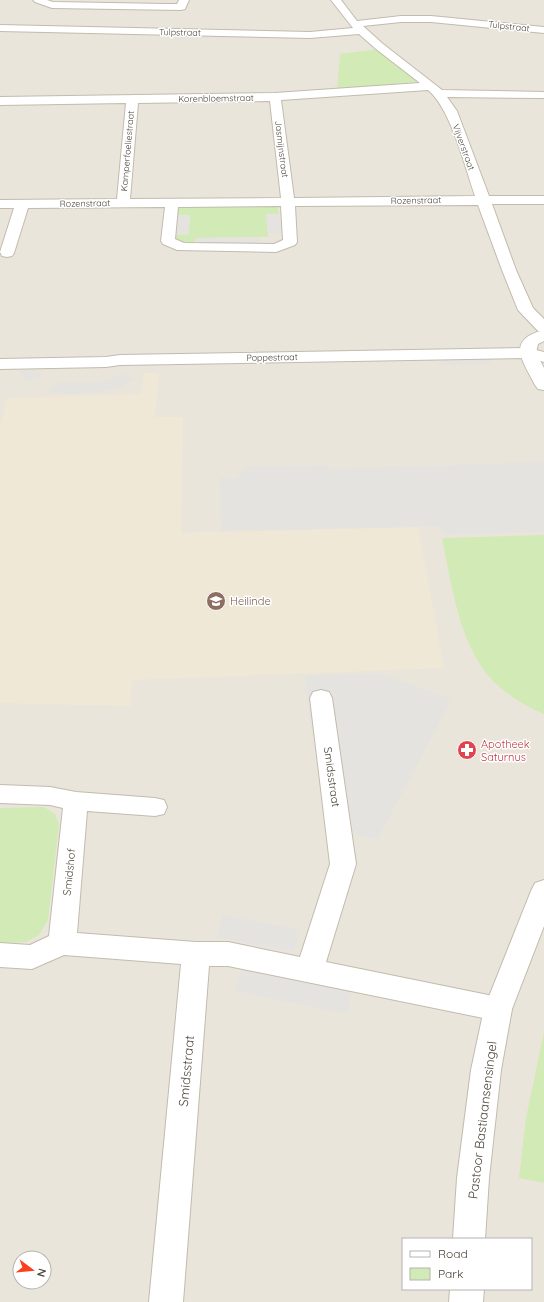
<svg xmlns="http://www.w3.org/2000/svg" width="544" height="1302" font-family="Quicksand,sans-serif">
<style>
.residential{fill:#eae5da;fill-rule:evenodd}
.education{fill:#efe8d6}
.green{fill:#d2eab5}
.parking{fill:#e5e3e0}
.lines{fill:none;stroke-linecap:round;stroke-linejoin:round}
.minor-casing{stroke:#c2bbae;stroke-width:2}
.tertiary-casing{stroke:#c2bbae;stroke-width:2}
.minor{fill:#fff;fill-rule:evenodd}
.tertiary{fill:#fff;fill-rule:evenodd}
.labels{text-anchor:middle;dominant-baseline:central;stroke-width:3;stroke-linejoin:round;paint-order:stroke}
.far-street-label{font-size:9px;fill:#4b4439;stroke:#fff}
.education-label{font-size:11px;fill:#785e54;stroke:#fff;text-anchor:start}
.health-label{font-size:11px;fill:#be3a42;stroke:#fff;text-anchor:start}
.street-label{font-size:11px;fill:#4b4439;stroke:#fff}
.near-street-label{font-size:13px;fill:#4b4439;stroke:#fff}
</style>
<rect width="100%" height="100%" fill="#f6f3ec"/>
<path class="residential" d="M0,0H544V1302H0ZM403,1239H531V1289H403ZM20,1258H44V1282H20Z"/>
<path class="education" d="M144,373H159L155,417H183L181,533L418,527L444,668L132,680L130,706L0,703V426L7,398L141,394Z"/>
<g class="green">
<path d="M380,49L423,81L337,90L340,54Z"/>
<path d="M271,206L278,208L279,214H266L268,236L266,237L195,238V244L183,242L174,238V235L189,234L175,215L176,211L181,207Z"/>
<path d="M544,535V714C530,708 514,699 502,689C460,656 452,586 442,538Z"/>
<path d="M44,807L55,814L59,824L48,920L39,935L26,942L0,943V808Z"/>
<path d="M544,1032V1183L519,1178L526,1118Z"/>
</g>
<g class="parking">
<path d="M177,35L261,37V38L175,39Z"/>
<path d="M266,214H279L282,233H268Z"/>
<path d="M175,215H190L189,234L174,235Z"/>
<path d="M260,237V244H195V238Z"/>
<path d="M444,357H493L488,364L439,365Z"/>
<path d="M36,369L41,377L25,381L20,370Z"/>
<path d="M120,374L135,378L120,387L98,392L68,394L48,392L56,383H96L109,380Z"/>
<path d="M544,462V532L444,535L443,527H418L221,531L220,478H239V471H246L247,466L329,465L330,469Z"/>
<path d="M378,673L452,699L377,840L353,834L336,727L310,728L305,676Z"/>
<path d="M223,915L300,930L294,952L216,937Z"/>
<path d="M242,968L352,990L347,1014L235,991Z"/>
</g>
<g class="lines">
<g class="minor-casing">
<g id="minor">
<path d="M33,0H47L53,2L166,4H177L179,0H189L185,9L181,10L52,8L35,2Z"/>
<path d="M331,0H341L357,21L401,16H431L544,27V33L431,22H401L363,26L383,44L442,90L544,92V98L447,97L457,111L489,196H544V204H492L516,270L533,308L544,319V333L538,331L518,310L502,270L478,205L295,206L297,242L295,245L276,252L177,250L163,244L161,241L165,207L28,208L14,253L12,256L7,257L2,256L0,252L14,208H0V200L117,199L126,103L0,105V97L275,93L420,83L376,49L359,34L310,38L0,31V25L310,32L353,28ZM428,90C451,109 465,167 475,196L294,198L281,100ZM270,101L281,198L130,199L138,103ZM281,206L283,240L274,244L184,243L175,239L178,207Z"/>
<path d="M528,348L544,352V362L528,358L120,365L106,367L0,369V359L106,357L120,355Z"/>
<path d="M321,690L329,692L332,698L356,864L326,962L498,997L508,1000L512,1009L508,1018L498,1021L228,966H209L183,1302H149L181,964L64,955L32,969L0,967V943L30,945L49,936L63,808L50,805L0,803V785L50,787L76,792L155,798L164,800L167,807L164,814L155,816L87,811L77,933L196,942H228L300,957L330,864L310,698L313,692Z"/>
</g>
</g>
<g class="tertiary-casing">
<g id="tertiary">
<path d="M544,330V341L538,344L536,353L544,368V390L538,389L535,385C523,361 505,340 544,330Z"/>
<path d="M544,880V926L512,1009L501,1070L489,1178L485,1239H453L457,1178L471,1070L484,1009L531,891L535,883Z"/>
<path d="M450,1289H484L483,1302H449Z"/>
</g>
</g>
<use href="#minor" class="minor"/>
<use href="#tertiary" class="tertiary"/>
</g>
<defs>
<g id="school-disc" transform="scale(1)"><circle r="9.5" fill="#8d6e63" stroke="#fff"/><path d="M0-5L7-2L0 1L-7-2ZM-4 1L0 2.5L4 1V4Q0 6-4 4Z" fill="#fff"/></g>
<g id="pharmacy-disc" transform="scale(1)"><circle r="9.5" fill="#e0444e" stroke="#fff"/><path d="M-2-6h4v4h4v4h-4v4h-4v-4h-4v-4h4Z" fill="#fff"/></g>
</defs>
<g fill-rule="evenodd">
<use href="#school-disc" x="216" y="601"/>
<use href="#pharmacy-disc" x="467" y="750"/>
</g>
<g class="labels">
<g class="far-street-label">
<text transform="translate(509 26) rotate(6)">Tulpstraat</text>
<text transform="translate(180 32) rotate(1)">Tulpstraat</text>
<text transform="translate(216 98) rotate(-1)">Korenbloemstraat</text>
<text transform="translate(464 147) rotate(70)">Vijverstraat</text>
<text transform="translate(282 149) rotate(83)">Jasmijnstraat</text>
<text transform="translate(127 151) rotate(-85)">Kamperfoeliestraat</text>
<text transform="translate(416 200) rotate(-1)">Rozenstraat</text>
<text transform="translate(85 203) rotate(-1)">Rozenstraat</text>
<text transform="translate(272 357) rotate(-1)">Poppestraat</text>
</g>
<g class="education-label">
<text x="230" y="601">Heilinde</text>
</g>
<g class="health-label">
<text x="481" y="744">Apotheek<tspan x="481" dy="13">Saturnus</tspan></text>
</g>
<g class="street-label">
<text transform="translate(332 777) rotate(82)">Smidsstraat</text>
<text transform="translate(69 872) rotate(-84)">Smidshof</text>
</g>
<g class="near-street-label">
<text transform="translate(186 1071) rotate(-85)">Smidsstraat</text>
<text transform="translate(482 1120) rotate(-83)">Pastoor Bastiaansensingel</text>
</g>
</g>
<rect x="402" y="1238" width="130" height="52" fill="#ffffff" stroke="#b7b4b0"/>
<rect x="410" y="1251" width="20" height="6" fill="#ffffff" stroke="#b7b4b0"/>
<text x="438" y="1258" font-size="12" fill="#4b4439">Road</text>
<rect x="410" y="1268" width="20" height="12" fill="#d2eab5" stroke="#b7b4b0"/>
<text x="438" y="1278" font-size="12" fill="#4b4439">Park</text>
<g transform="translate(32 1270) rotate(106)"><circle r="19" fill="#ffffff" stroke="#b7b4b0"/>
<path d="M0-3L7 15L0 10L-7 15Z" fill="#fc3f1d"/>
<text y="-6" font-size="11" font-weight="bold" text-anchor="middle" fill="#4b4439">N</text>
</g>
</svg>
